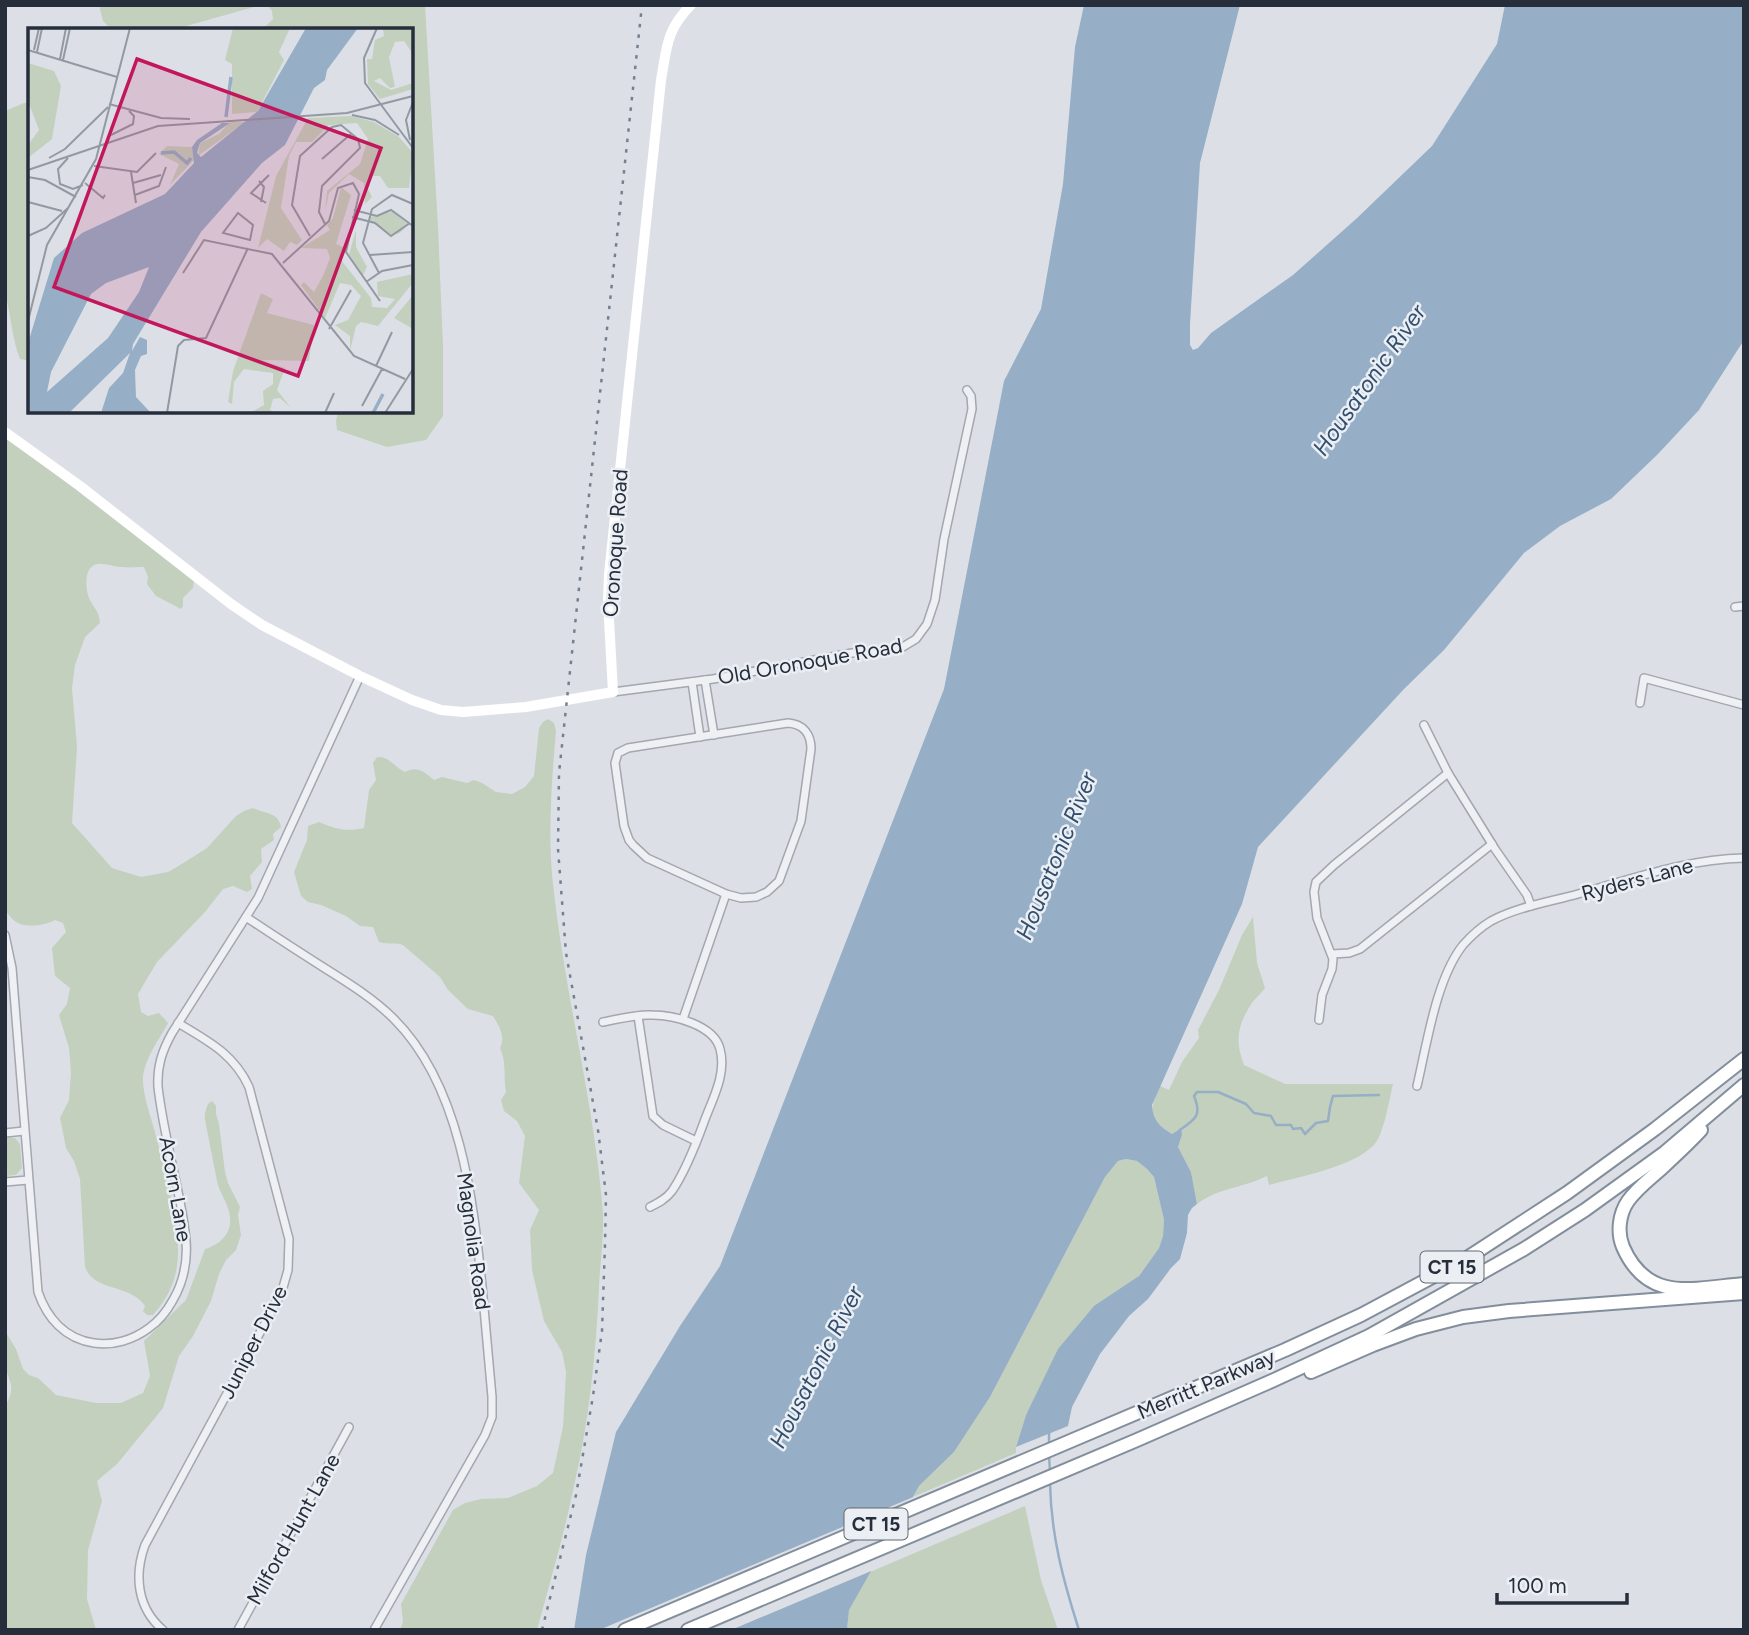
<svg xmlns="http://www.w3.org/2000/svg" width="1749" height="1635" font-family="Figtree,sans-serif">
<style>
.green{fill:#c2d0bd}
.water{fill:#96afc6}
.pier{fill:#dce0e6}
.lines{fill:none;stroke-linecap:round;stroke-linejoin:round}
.stream{stroke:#96afc6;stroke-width:2.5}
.street-casing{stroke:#a2a7b0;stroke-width:10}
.highway-casing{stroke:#838e9c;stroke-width:16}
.street{stroke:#eef0f4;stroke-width:7}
.secondary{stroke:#fff;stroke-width:10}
.highway{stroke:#fff;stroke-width:12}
.rail{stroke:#75808f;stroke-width:2.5;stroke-dasharray:3.5 7;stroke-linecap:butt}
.labels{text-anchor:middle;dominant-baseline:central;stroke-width:5;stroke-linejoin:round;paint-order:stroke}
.shield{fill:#ebeff4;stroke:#616873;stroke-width:2}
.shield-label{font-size:19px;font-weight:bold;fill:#262e3c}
.street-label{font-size:21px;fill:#262e3c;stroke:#ebeff4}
.water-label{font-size:23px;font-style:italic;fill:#314e6f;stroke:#ebeff4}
.inset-river{fill:none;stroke:#96afc6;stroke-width:3.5}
.inset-road{fill:none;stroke:#9399a2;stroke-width:2}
.view{fill:#c2185b;fill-opacity:0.15;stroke:#c2185b;stroke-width:3.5}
.inset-edge{fill:none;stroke:#262e3c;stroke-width:3.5}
</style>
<rect width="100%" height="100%" fill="#dce0e6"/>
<g class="green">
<path d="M99,5H425L438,227L443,346V416L426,440L387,447L337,430L336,421L338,411H411V30H253L266,26L273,19L272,11L267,5L254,7L172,30H112L103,21Z"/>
<path d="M24,103H30V361L20,359C12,339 11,315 5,293V111Z"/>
<path d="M5,438L29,454L194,580L193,588L183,598V606L181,609L156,596L147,584L148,577L144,567C137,567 129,568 121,567C114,567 105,563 98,564C84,565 85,588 89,598C94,609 99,610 100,623L85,637L75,665L72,688L77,747L72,823L112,868L141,877L168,872L185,862L207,848L236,816L244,811L253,808C266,814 278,812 281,827L273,834L274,840L261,849L262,862L250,876L252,889L247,892L233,886L223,889L205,912L157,962L138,994L141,1012L148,1016L159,1013L168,1023C159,1040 142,1062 143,1082C144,1098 150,1114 154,1129C161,1154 167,1178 172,1203C180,1246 185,1279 153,1315H147L143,1311L145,1306C131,1284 94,1292 85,1267L80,1179L74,1161L66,1148L60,1118L69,1100L71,1073L69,1048L59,1015L67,1004L70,988L55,976L52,948L66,932L63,923L55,920C46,925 28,928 18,923C13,921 9,915 5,910Z"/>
<path d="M548,719L554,723L556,731C552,777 548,828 552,874C563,988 594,1099 603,1213C604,1238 600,1263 599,1287C596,1354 589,1421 574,1486C564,1535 550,1582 537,1630H400L403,1622L401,1604L453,1510L465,1503L481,1499L508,1498L537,1486L553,1473L563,1427L566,1372L562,1352L544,1321L532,1270L530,1230L539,1210L519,1183L525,1136L517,1121L504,1111L501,1100L506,1092C503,1076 507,1063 500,1048C506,1037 499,1026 493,1016L468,1009L448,990L440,977L403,945C397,942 388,945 379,942L373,927L360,926L346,916L321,905L308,902L301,896L294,872L307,840L308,826L319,822C335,829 346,832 364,828L369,790L376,780L373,763L377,757C390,756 395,768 405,772C417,765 425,772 434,780L442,777L467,783L474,780L482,783L496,792L512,794L525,787L534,776L539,728L543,722Z"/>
<path d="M1253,917L1257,963L1265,988C1260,995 1254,999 1250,1006C1237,1027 1235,1042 1244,1065L1285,1084H1393C1389,1101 1386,1121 1379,1137C1367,1165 1297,1177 1269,1185L1267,1176C1243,1188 1218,1188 1197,1204L1191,1172L1178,1147L1182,1135L1177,1130L1172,1134C1148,1119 1149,1110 1160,1086L1169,1090L1182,1062L1199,1038L1198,1030L1219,990L1242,935Z"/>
<path d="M212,1101L216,1106V1114L219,1124L225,1172L228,1183L240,1207L238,1215L241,1235L236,1250L226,1260L219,1274L211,1301L193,1336L179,1356L163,1408L117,1464L97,1481L102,1501L88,1550L87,1599L96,1630H5V1407C18,1382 7,1384 5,1361C5,1351 5,1341 5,1331L16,1349L23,1369L29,1375L38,1378L56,1395L96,1403H121L143,1393L150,1376L144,1341L186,1300L205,1249C222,1244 234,1231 229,1212C227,1201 219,1192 217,1181C213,1161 209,1140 205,1120C204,1115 206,1109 208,1104Z"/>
<path d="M5,1137L15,1138L20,1144L22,1168L16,1175L5,1176Z"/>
<path d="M1126,1159L1137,1161L1147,1169L1154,1177L1164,1220L1163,1236L1159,1248L1139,1276L1042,1385L1026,1415L1016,1447V1453L913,1497L919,1486L954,1452L990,1397L1105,1177L1118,1161Z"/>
<path d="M1025,1506L1041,1580L1058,1630H847L849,1610L870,1572Z"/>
</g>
<path class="water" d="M1084,5H1240L1200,163L1190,324V345L1193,350L1198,348L1211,333L1293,275L1356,219L1432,146L1497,44L1505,5H1744V340L1699,410L1658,454L1611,499L1560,526L1524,553L1444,650L1404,689L1258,847L1242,904L1152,1105C1153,1120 1159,1126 1172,1134L1181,1128L1182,1135L1178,1147L1191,1172L1197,1204L1192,1208L1188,1215L1187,1233L1180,1259L1171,1268L1148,1299L1129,1316L1100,1354L1072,1407L1068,1426L1016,1447L1026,1415L1058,1349L1094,1306L1139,1276L1159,1248L1163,1236L1164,1220L1154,1177L1147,1169L1137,1161L1126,1159L1118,1161L1105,1177L990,1397L954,1452L919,1486L913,1497L849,1610L847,1630H574L586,1555L616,1432L680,1326L720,1266L944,689L1004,381L1041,309L1063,184L1075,47Z"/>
<path class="pier" d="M918,1495L876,1569L731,1630H599Z"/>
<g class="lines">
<g class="stream">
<path d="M1180,1130C1196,1119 1202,1115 1194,1096L1197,1092H1218L1246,1104L1254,1113L1271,1116L1276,1125H1291L1293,1129L1301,1128L1305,1134L1316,1123L1328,1121L1330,1107L1333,1096L1379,1095"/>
<path d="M1049,1430V1445"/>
<path d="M1049,1455L1050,1473"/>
<path d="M1050,1483C1051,1535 1063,1580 1079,1630"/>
</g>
<g class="street-casing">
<g id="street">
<path d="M1735,607L1744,606"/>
<path d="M705,680L714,735"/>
<path d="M692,682L700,737"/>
<path d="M613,692L713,679L852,653L890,650L901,648L916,639L927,624L935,600L944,539L972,409L971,396L967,390"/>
<path d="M1640,703L1644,678L1744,705"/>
<path d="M788,723C803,724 811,734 811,749L801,821L779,881L767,892L756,897L741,898L726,894L647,858L633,845L629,840L624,826L615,763L618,753L628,748Z"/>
<path d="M1424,725L1448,773L1495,849L1527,895L1531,906"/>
<path d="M246,917C273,935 299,952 326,969C350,984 374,999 394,1019C460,1085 473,1198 482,1286C485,1323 489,1360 492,1397V1417L485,1435L374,1630"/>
<path d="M5,935L12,968L38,1292C47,1318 65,1339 94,1343C113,1346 133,1340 149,1328C159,1321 167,1311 173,1300C195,1262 185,1227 177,1187C170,1154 162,1121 158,1087C157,1066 162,1051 172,1033L258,898L360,676"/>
<path d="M1332,954L1349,953L1360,949L1492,844"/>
<path d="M638,1016L653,1116L663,1125L696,1141"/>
<path d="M683,1019L726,894"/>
<path d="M1319,1020L1322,995L1332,969L1333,959L1317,918L1314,892L1316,882L1334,865L1448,773"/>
<path d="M603,1022C619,1019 636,1014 652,1015C674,1015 714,1025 720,1049C727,1074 712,1100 704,1122C696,1144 685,1172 672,1191C666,1199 658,1203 650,1207"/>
<path d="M1417,1086C1427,1044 1436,979 1463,945C1471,936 1481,927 1491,921C1517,907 1549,902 1578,894C1632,879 1687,859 1744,858"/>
<path d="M5,1133L24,1131"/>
<path d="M5,1182L28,1180"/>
<path d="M163,1630C137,1608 134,1575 145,1545L276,1303L282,1291L288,1270L289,1239L249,1087C234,1054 208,1041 178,1023"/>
<path d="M238,1630L349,1427"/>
</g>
</g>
<g class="highway-casing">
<g id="highway">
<path d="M1701,1130C1689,1143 1676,1155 1663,1167C1651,1178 1637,1188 1628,1201C1619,1214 1617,1233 1623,1247C1648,1304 1694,1288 1744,1284"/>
<path d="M1311,1372L1373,1345L1416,1329L1463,1317L1509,1311L1744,1293"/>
<path d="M625,1630L1285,1350L1361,1315L1464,1260L1567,1193L1655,1129L1744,1059"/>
<path d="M688,1630L1137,1440L1274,1380L1369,1336L1524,1249L1585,1210L1664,1153L1744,1085"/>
</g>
</g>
<use href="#street" class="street"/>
<path class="secondary" d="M5,432L80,486L231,604L262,625L360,676L412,700L441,710L463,712L526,707L613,692L608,602L609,574L661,80C667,47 666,30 691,5"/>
<use href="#highway" class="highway"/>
<path class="rail" d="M542,1630L576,1495L593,1396L602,1331L605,1244L606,1195L598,1130L566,953L558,849L559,773L642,5"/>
</g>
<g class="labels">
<g class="shield">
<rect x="1420.5" y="1251.5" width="63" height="31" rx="5"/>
<rect x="844.5" y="1508.5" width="63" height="31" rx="5"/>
</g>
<g class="shield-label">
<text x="1452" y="1267">CT 15</text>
<text x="876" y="1524">CT 15</text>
</g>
<g class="street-label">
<text transform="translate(615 543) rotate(-86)">Oronoque Road</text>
<text transform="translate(810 661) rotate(-10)">Old Oronoque Road</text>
<text transform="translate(1637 879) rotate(-15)">Ryders Lane</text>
<text transform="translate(176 1189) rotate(80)">Acorn Lane</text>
<text transform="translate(474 1241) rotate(82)">Magnolia Road</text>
<text transform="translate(253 1342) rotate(-63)">Juniper Drive</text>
<text transform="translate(1206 1384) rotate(-23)">Merritt Parkway</text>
<text transform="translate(293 1529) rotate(-61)">Milford Hunt Lane</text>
</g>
<g class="water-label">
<text transform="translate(1369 380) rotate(-55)">Housatonic River</text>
<text transform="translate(1056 856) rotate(-68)">Housatonic River</text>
<text transform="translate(816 1367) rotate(-63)">Housatonic River</text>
</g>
</g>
<g transform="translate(28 28)">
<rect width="385" height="385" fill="#dce0e6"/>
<path d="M205,0H262L251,24L256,32L229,84L204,86V36L197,32ZM355,0H385V26L376,13L367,14L361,29L367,59L362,60L352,50L346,53L363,62L385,55V61L352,71L340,56L339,31H344L347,12L356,8ZM0,35L26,43L33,58L24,111L0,130V117L11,102L0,73ZM323,88L346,94L371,109L385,125L381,160H360L352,148H343L339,159L344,169L337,176L336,155L321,146L301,165L297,184L299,163L332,136L340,111L329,95L301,97L284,114H268L261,128L253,180L274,212L269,217L262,214L256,223L239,211L230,220L248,148L280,90ZM202,94H217L170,128L172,115L191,106ZM139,118L164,119L166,132L142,157L151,136L131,126ZM313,159L323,167L308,216L315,219L313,232L343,270L344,279L359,280L367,271L350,268L349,254L385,246L384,256L350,298L333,294L328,298L322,323V308L307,297L320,292L333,268L323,257L312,255L297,290L273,257L276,254L286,264L295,248L302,230L299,221L273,220L302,202L299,197L305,190ZM364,184L380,196L372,205L364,207L342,193V189ZM328,202V219L339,239L335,247L321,226ZM233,265L245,271L239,285L286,297L281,333L233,332L257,340L249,362L263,380L252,370L245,371L242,382L249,385H222L236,377L235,363L245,356V345L216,341L206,354L204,376L200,374L205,343ZM385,267L383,288L385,301L366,290Z" fill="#c2d0bd"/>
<path d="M278,0H330L299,42L297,52L286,60L257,117L234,135L173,204L105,316L104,323L112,309L119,312V326L113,328L107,342L108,369L123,385H73L81,360L95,345L102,325L41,385H0V315L26,230L54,205L137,166L166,135L164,119L169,112L194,95H202L172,115L169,125L173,129L230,83ZM121,239L111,264L80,310L19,364L23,344L63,266L78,255Z" fill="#96afc6" fill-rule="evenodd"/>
<path class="inset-river" d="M198,89L203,49M133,125L146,124L159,135L163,130M345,385L355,366"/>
<path class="inset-road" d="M349,0L336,30L337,55L385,120M0,22L89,49M6,22L11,0M9,24L14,0M32,31L38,0M35,32L42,0M81,76L133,90L162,91M324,87L347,92L371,107M83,107L105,96L106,88L101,83M382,112L378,92L385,74M21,130L37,121L80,79M40,130L30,141L32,156L45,161L55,157M294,131L324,105M66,138L109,144L128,125M0,142L130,98L319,85L385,68M103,144L108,175M0,149L17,152L48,169M231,153L236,159L233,174M57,155L75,170L77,167M105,155L133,147M107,167L131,158L138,139M0,174L34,183M238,175L223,165L241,147M326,182L349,188L363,182L385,198M210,185L225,197L222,212L195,205ZM324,189L347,195L363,208L382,195M0,208L18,200L40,180M282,208L264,177L272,128L304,99L313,97L330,111L332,120L294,158L291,184L297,196M342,227L385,224M255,235L301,193L310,160L325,155L331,166L318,224L352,273M155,245L176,212L244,226L326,328L377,351M351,245L335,215L344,181L364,167L385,176M338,254L354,243L385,237M0,293L19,217L68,131L102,0M301,301L323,262M348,338L364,304M334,378L354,341M139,385L150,318L156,312L178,310L220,220M297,385L306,365M357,385L385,341"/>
<path class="view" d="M109,31L353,120L270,348L26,259Z"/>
<rect width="385" height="385" class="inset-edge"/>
</g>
<rect width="1749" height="1635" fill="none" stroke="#262e3c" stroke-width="14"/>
<path d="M1497 1593v10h130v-10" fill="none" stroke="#262e3c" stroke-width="3.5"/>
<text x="1508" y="1593" font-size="21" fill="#262e3c" stroke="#ebeff4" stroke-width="5" paint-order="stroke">100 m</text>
</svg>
